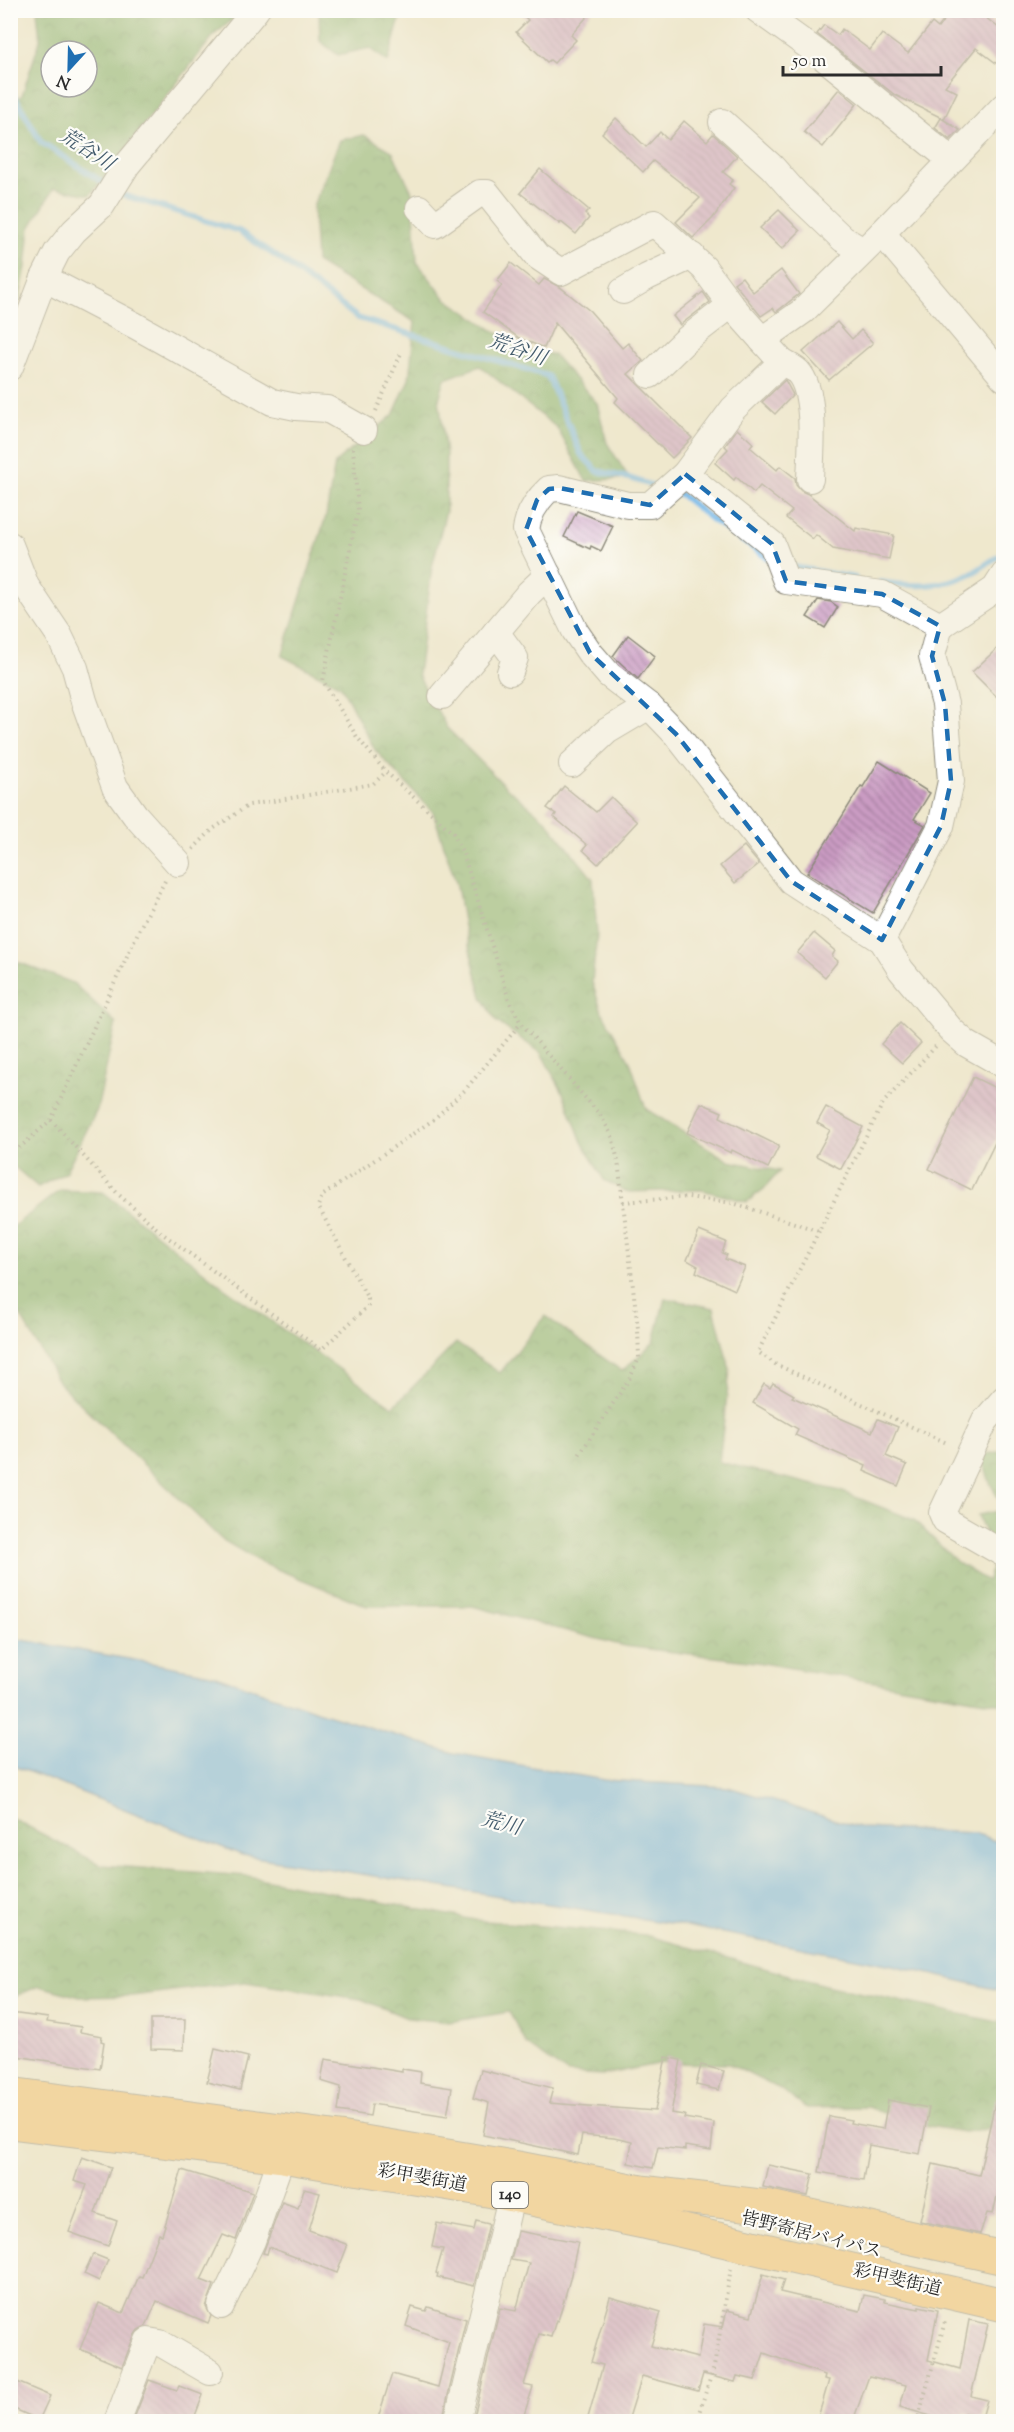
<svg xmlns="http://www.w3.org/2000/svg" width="1014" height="2432" font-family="'Sorts Mill Goudy','Noto Serif JP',serif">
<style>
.forest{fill:url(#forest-crowns);stroke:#546d4a;stroke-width:1.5;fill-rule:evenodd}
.water{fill:#71b6e7;stroke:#4e7089;stroke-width:1.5}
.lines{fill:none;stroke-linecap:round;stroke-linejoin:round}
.stream{stroke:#71b6e7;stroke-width:6}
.building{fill:url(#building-back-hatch)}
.minor-casing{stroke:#8d8a7c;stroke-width:28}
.highway-casing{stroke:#8d8a7c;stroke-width:35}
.path{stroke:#8d8a7c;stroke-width:4;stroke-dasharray:1.5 4.5;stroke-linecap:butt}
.minor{stroke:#fff;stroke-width:26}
.highway{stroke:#f7c06c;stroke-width:33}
.marked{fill:none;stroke:#1f6fb2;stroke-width:4.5;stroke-dasharray:12 8;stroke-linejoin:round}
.labels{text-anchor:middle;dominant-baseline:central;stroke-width:4.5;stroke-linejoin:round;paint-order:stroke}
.shield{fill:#fdfcf7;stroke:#6a6a68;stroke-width:1.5}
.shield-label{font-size:16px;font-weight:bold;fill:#2b2b2b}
.street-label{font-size:18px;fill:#2b2b2b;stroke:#fdfcf7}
.water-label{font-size:20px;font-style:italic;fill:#445c6d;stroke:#fdfcf7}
</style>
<defs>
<pattern id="forest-crowns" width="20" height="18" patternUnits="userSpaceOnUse" patternTransform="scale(1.5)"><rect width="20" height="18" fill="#7eaf69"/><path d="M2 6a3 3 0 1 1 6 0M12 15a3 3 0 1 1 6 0" fill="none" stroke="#678f57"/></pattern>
<pattern id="building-back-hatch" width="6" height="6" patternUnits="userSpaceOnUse" patternTransform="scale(1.5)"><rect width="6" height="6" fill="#ca9bc3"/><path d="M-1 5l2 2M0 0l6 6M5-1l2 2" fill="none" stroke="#a47f9f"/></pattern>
</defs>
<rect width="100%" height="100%" fill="#fdfcf7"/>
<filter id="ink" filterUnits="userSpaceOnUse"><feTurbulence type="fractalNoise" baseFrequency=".0167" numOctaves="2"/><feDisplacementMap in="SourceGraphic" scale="12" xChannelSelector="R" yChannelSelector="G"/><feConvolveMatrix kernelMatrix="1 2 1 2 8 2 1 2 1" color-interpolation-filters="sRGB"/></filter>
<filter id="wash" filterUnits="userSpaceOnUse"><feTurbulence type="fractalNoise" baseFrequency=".008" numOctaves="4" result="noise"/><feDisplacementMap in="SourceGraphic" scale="24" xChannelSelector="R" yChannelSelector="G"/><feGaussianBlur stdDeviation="1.35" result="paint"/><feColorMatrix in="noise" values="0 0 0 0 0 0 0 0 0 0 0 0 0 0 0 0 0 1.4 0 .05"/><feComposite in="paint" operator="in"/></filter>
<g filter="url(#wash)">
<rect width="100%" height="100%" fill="#efe8cd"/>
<g class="forest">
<path d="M37,11H243L214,35L90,195L54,188L30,228L26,267L19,302L11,326V105L22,95L40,40ZM51,51H87V87H51Z"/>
<path d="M319,11H402L388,62L370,48L338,55L320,41Z"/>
<path d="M364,135L392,151L413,194L417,262L445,298L523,350L553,354L597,403L607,443L629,478L586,481L557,428L480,366L445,379L439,399L446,454V511L432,567L418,675L447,728L506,787L546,820L593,879L597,935L592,982L602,1012L630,1061L646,1109L729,1161L780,1171L764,1189L747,1202L702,1190L626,1192L604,1180L582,1142L563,1093L541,1053L497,1022L482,997L464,927L457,886L433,812L375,750L341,686L282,656L326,516L335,463L393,415L409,379L415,322L316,262L313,207L340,140Z"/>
<path d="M10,959L73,983L116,1023L97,1110L65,1173L38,1187L11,1164Z"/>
<path d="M60,1190L103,1192L222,1286L393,1407L456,1343L500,1373L545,1316L622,1371L654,1342L665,1298L714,1308L730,1370L719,1462L840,1491L914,1520L958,1563L987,1581L995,1560L978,1515L1003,1510V1704L756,1662L624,1646L472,1606H367L262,1563L221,1539L59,1383L11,1299L10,1229Z"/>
<path d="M1003,1451L1004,1509L991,1485L980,1455Z"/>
<path d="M10,1817L101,1865L248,1876L475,1920L645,1935L825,1985L1003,2023V2127L963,2132L912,2123L868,2107L806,2108L781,2090L729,2064L662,2063L603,2075L567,2073L527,2045L509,2012L449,2022L407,2018L361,1999L245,1982L132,1996L80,1997L39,1986L11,1998Z"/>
</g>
<path class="water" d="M11,1638L207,1673L326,1714L454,1753L604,1780L728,1787L862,1828L975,1833L1003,1844V1991L892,1965L675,1924L242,1855L11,1765Z"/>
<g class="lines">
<g class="stream">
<path d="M10,94L13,93L41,142L107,185"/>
<path d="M118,192L126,196L239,231L286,263L358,318L548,376L581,454L597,471L629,478L660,488"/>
<path d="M673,492L680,494L711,519L768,558"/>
<path d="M789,566L855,578"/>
<path d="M880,582C913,587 941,588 972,573C983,568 992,558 1004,554"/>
</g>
</g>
<g id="blocks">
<g class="building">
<path d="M518,10H593L571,35L576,40L554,63L550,60L547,62L516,32L528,20Z"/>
<path d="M952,10H976L1004,32V69L976,48L945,86L957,92L944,119L895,95L817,34L824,25L838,35L842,29L870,50L882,34L908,53L932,23L938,28Z"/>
<path d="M839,89L857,104L823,147L804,132Z"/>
<path d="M616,118L646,147L660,132L668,140L684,121L707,141L713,134L737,156L723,172L733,180L729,184L734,188L713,218L693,238L676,222L700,198L653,161L643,172L602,133Z"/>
<path d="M941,118L960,130L950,140L935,128Z"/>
<path d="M540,169L589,210L585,214L589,218L576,234L561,222L560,224L520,193Z"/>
<path d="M779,210L800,231L782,249L760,228Z"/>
<path d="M511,263L539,285L544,279L560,287L590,311L622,348L628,343L643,361L628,374L692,438L672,458L615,402L618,398L555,323L544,348L519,338L483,312L502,285L497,281Z"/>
<path d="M781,270L799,294L776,312L773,308L761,316L734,283L742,277L753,292Z"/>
<path d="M703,292L710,302L680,325L673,316Z"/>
<path d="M837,322L852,339L861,330L873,343L829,380L803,352Z"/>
<path d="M785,380L793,395L775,414L762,402Z"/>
<path d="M737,429L753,443L750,447L777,470L780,466L795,478L796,485L801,491L808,494L855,531L856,528L894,535L889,559L833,549L816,535L813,539L786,518L792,511L760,486L754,493L736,477L734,480L715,463L728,449L725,446Z"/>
<path d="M577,511L613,526L601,551L591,546L590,549L564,537Z"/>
<path d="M818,600L831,602L838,607L825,628L807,617Z"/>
<path d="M628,635L655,656L638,679L613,656Z"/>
<path d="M1004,642V704L972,672Z"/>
<path d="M879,761L930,793L914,819L925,825L873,913L807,873L861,786L863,787Z"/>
<path d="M564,786L596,812L611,797L637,822L598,864L583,850L587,845L554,817L556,814L547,808Z"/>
<path d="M744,846L759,864L735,883L720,866Z"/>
<path d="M814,933L835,951L832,956L838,961L825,977L797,953Z"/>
<path d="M900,1023L921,1043L902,1063L881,1044Z"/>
<path d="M973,1077L1004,1092V1124L972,1190L929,1169Z"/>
<path d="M701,1103L722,1112L720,1117L779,1146L768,1168L732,1150L731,1153L687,1133Z"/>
<path d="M826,1107L863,1127L841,1169L816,1156L830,1130L817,1123Z"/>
<path d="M699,1231L726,1242L722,1253L727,1255L725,1259L745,1267L735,1290L696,1272L698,1266L687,1260Z"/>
<path d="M773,1383L794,1395L792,1397L872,1432L878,1419L898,1427L886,1456L907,1465L898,1486L864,1471L866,1466L795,1435L798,1429L753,1403L764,1384L770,1388Z"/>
<path d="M10,2013L48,2018L47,2022L81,2027L80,2032L102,2036L101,2041L104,2042L100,2069L10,2055Z"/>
<path d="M151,2019H185L184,2050L151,2049Z"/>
<path d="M215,2049L248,2057L240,2090L207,2082Z"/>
<path d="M666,2057L681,2060L671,2113L685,2115L684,2118L714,2123L711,2150L685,2146V2150L658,2147L653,2168L628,2163L632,2142L614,2138L582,2135L578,2155L483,2135L489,2103L473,2098L481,2070L553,2088L549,2103L655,2111Z"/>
<path d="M325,2059L402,2072V2069L421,2072L420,2083L452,2088L447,2116L372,2104L370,2116L338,2111L341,2087L321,2081Z"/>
<path d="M701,2065L724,2071L719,2090L696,2085Z"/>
<path d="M996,2098L1004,2099V2184L1000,2183L993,2214L987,2213L980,2234L920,2221L933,2164L979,2175Z"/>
<path d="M888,2100L929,2108L920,2154L869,2145L863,2180L819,2172L829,2116L851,2120L850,2123L883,2129Z"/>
<path d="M82,2157L111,2167L95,2213L117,2221L108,2246L69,2232L87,2185L74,2181Z"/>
<path d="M768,2165L813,2174L808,2196L763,2187Z"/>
<path d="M182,2170L253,2192L236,2240L223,2235L201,2280L214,2285L206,2307L211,2316L208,2323L157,2301L146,2326L138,2330L134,2336L122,2367L80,2349L99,2303L123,2313L139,2276L142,2277L159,2234L162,2235Z"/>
<path d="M304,2189L320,2193L309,2230L346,2244L347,2247L337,2273L269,2247L267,2254L263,2253L282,2202L298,2208Z"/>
<path d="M476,2221L489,2224L474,2286L437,2277L438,2274L436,2273L443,2249L432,2247L437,2223L474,2230Z"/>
<path d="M518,2231L578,2242L570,2279L558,2321L556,2320L551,2337L539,2334L524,2385L533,2387L522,2421H473L500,2308L516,2311L529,2263L511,2260Z"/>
<path d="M93,2254L108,2260L99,2281L84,2274Z"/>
<path d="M763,2274L784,2280L780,2292L860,2311L864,2295L885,2299V2302L919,2309V2306L938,2310L928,2360L960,2369L969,2320L988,2324L971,2396L987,2400L982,2418L964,2413L962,2421H947L900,2407L906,2385L869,2376L853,2421H817L829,2380L824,2379L825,2375L764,2353L755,2380L737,2376L735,2382L703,2374L698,2391L642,2376L628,2421H587L603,2365L591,2362L610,2297L661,2312L651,2346L698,2358L704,2324L723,2327L727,2310L751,2316Z"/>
<path d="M412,2307L426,2311L428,2307L466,2319L442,2421H377L392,2374L438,2387L449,2342L406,2326Z"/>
<path d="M10,2379L50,2396L39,2420L10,2407Z"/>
<path d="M149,2380L177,2390L179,2386L203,2395L193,2421H133Z"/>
</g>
</g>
</g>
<g filter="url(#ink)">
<use href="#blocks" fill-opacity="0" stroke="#8d8a7c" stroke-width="1.5"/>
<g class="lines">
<g class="minor-casing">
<g id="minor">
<path d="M758,10L822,56L951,160"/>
<path d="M1004,106L882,233L803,311L762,340L782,362L733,409L685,474L650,505H628L559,488L549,489C537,500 528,513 526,530L575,631L590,653L609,675L649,706L676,734L791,881L882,940L901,970L951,1030L967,1044L1004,1065"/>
<path d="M722,122L772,167L796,194L843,239L863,251"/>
<path d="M419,208L435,225L480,193H487L537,256L561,272L654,223L704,268L731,305L762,340"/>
<path d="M882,233L1004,378"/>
<path d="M44,278L136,326L272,402L296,407L327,409L364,430"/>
<path d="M623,291L647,277L692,256"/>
<path d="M782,362C787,365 795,368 798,372C817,393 811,453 810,479"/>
<path d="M10,367L44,278L57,252L74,231L102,205L127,165L256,10"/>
<path d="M650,375L687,339L731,305"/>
<path d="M685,474L772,544L786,581L882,594L940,626"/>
<path d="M10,545L26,586L59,635L75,668L84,701L115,787L135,815L178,863"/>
<path d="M496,632L515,658L510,672"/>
<path d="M442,696L529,593L548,575"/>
<path d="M572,764L607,731L649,706"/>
<path d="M882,940L941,826L951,781L945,704L932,656L940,626L995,589L1004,575"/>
<path d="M1004,1399L985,1421L942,1513L945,1520L1004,1554"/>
<path d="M221,2306L252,2241L282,2156"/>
<path d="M117,2422L148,2341L160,2343L210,2372"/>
<path d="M457,2422L516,2177"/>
</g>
</g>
<g class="highway-casing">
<g id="highway">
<path d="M10,2094L340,2138L518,2168L641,2192L770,2207L1004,2258"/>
<path d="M10,2122L282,2156L493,2191L644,2222L1004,2305"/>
</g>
</g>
<g class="path">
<path d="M376,411L402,351"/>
<path d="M353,448L358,510L323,681L357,737L386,772L453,833L463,853L510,1003L521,1023L601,1116L612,1136L618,1161L638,1329L639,1358L630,1378L579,1455"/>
<path d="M193,849L213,829L249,805L373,784L386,772"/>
<path d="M51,1120L118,1194L163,1234L321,1350L368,1306V1299L318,1206L322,1196L433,1120L465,1090L521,1023"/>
<path d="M10,1156L51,1120L141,926L166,879"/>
<path d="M623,1202L688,1197L733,1203L819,1231L883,1103L936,1046"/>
<path d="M819,1231L758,1352L775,1364L949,1444"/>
<path d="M696,2422L714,2367L731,2268"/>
<path d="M917,2422L946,2318"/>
</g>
<use href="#minor" class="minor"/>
<use href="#highway" class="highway"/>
</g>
</g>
<path d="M0 0H1014V2432H0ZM685,474L772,544L786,581L882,594L940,626L932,656L945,704L951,781L941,826L882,940L791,881L676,734L590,653L526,530L537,500L549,489L559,488L650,505Z" fill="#efe8cd" fill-opacity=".55" fill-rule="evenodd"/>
<path class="marked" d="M685,474L772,544L786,581L882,594L940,626L932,656L945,704L951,781L941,826L882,940L791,881L676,734L590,653L526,530L537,500L549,489L559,488L650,505Z"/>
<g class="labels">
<rect class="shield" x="492" y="2182" width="36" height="26" rx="4.5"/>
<g class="shield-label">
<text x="510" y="2195">140</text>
</g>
<g class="street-label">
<text transform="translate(422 2179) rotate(10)">彩甲斐街道</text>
<text transform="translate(811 2236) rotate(14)">皆野寄居バイパス</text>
<text transform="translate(897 2281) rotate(13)">彩甲斐街道</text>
</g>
<g class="water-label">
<text transform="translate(86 151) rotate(33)">荒谷川</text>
<text transform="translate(517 351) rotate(19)">荒谷川</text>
<text transform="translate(501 1825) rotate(15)">荒川</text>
</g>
</g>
<rect width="1014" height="2432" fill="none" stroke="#fdfcf7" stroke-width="36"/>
<g transform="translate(69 69) rotate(202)"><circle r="28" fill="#fdfcf7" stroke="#a9a8a5" stroke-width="1.5"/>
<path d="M0-4.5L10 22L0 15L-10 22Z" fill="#1f6fb2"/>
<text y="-9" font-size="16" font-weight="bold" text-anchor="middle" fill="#2b2b2b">N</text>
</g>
<path d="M783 66v9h158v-9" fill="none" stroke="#2b2b2b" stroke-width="3"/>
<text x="792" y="66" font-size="18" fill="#2b2b2b" stroke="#fdfcf7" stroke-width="4.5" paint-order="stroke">50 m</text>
</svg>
